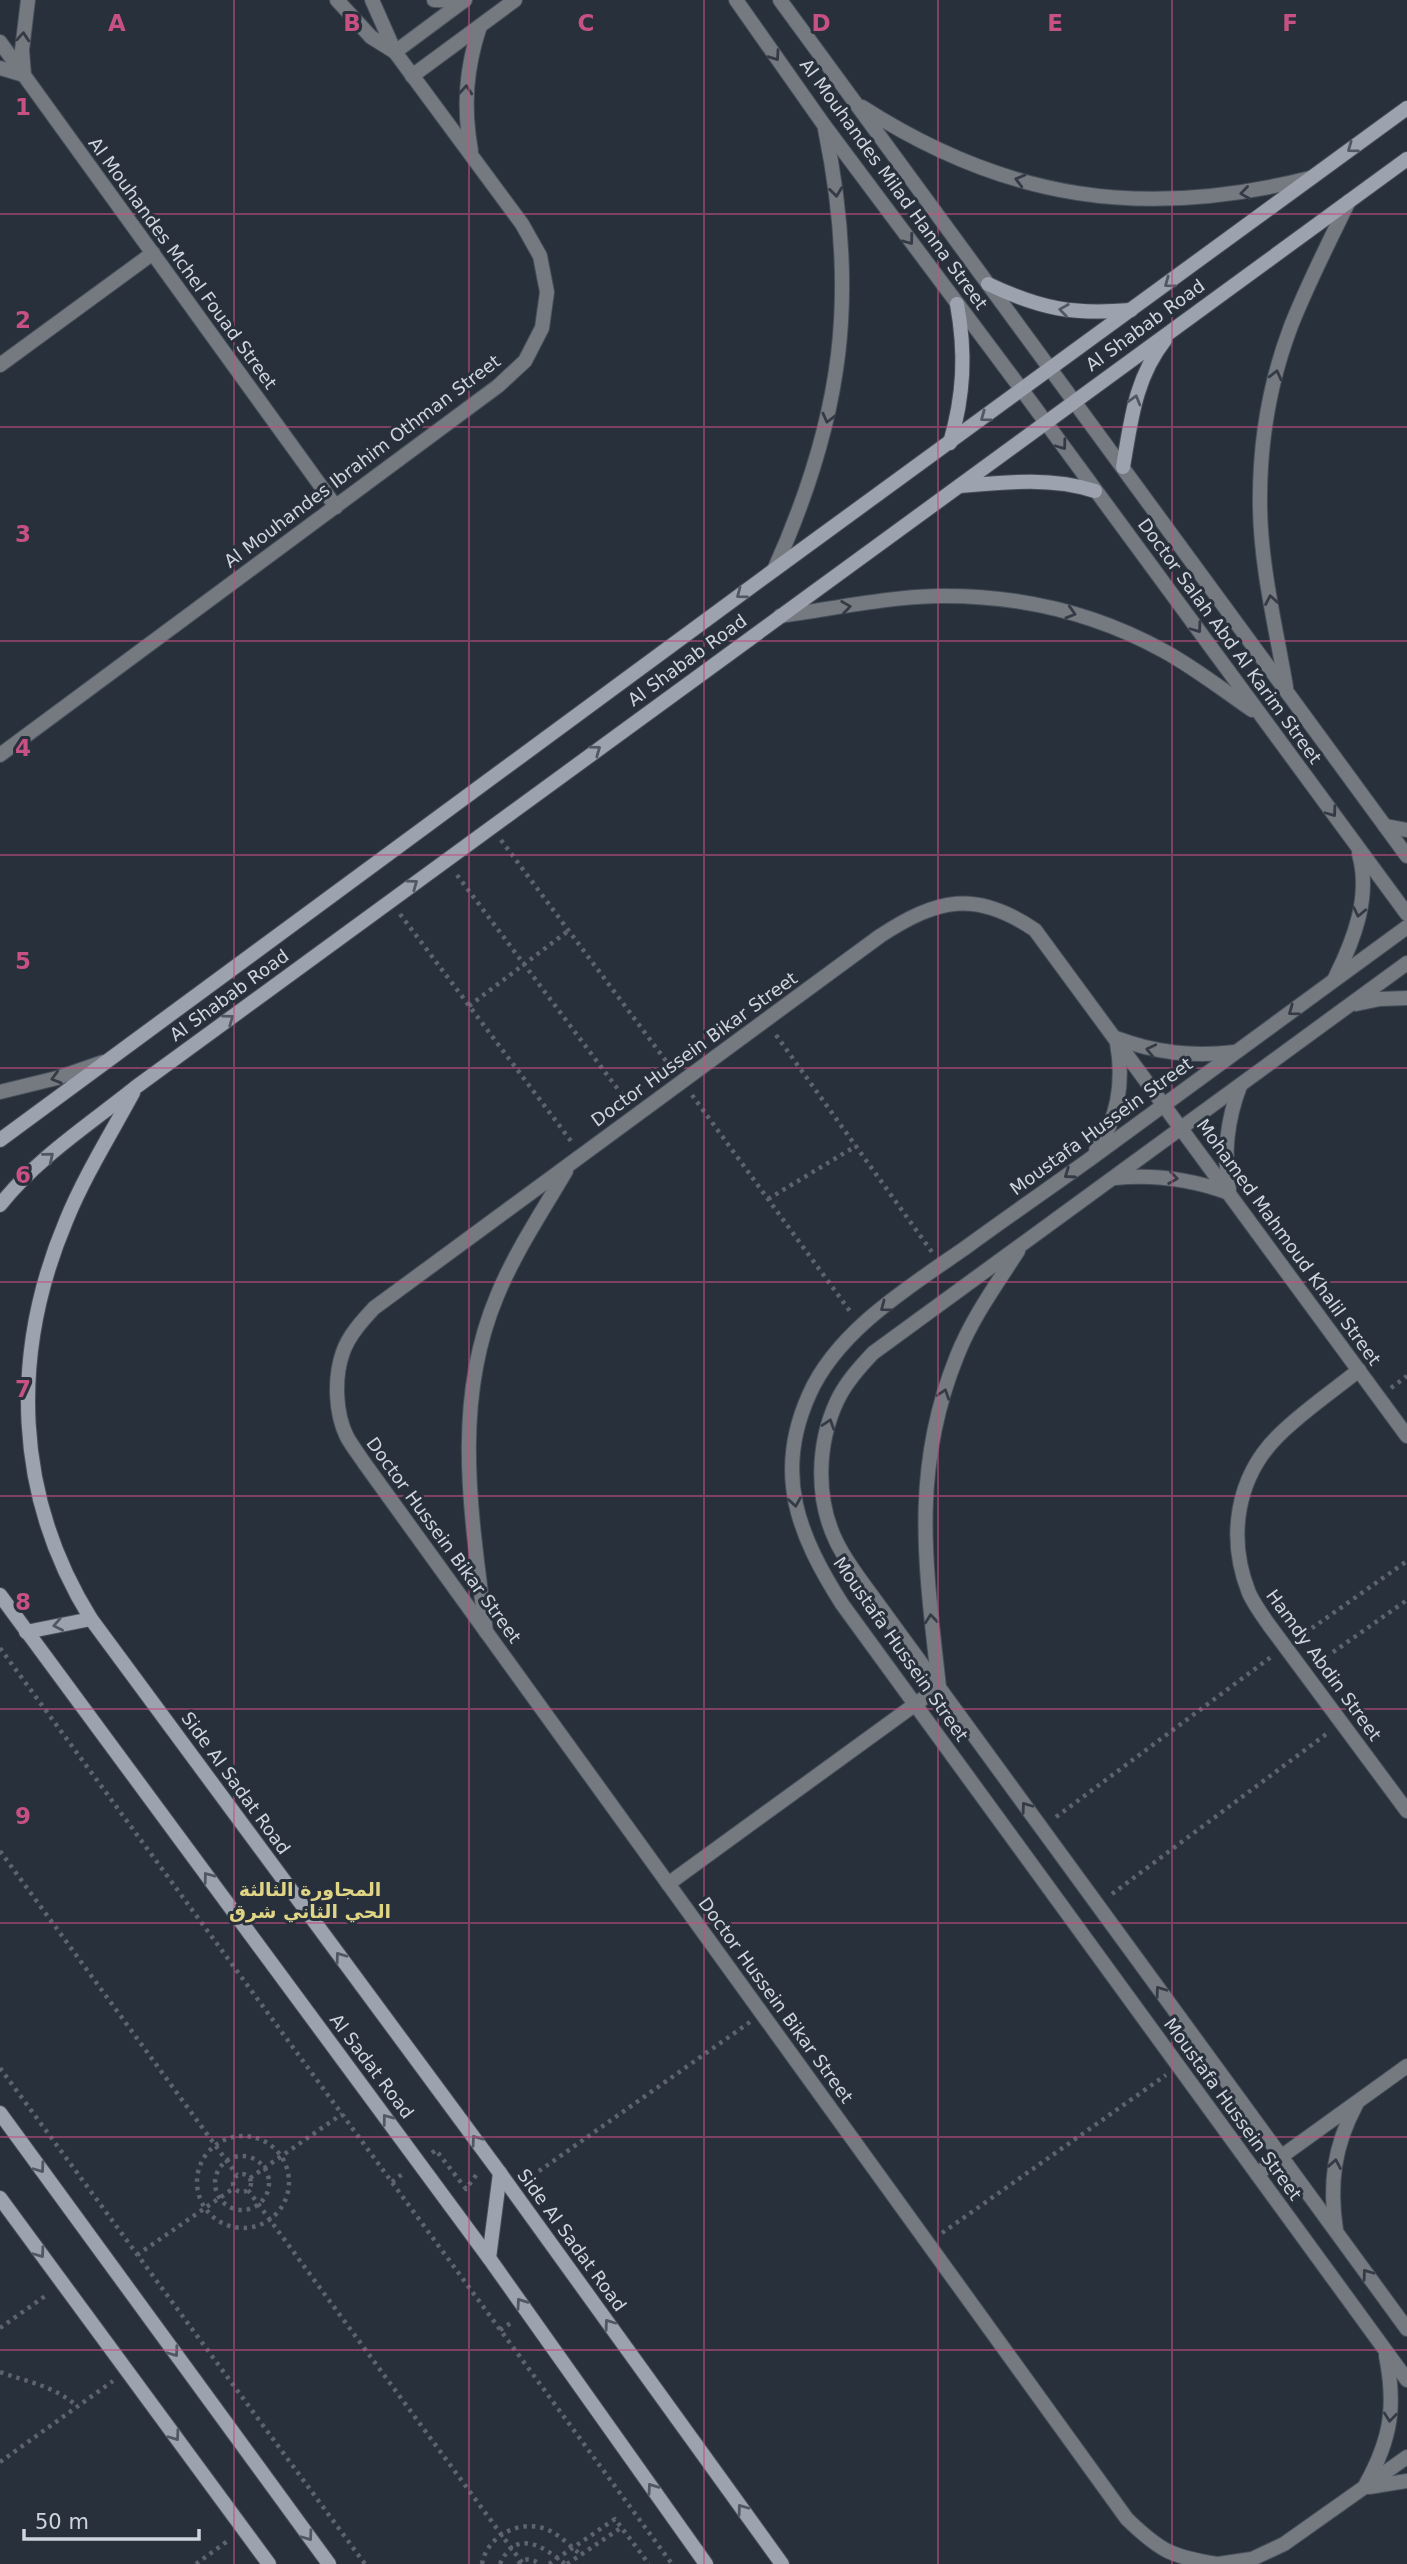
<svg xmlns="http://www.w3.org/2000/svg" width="1407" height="2564" font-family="'DejaVu Sans','Noto Naskh Arabic',sans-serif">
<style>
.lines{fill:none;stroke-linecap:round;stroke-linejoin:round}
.street-casing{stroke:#464e59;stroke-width:16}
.secondary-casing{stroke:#464e59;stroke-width:16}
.path{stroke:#5d646f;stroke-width:4.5;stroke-dasharray:3.5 5;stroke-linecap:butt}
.street{stroke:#757a80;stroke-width:14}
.secondary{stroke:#9ca3ae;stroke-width:14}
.oneway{stroke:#343b46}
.oneway2{stroke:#515864}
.grid{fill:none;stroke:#c65182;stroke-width:2;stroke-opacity:0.55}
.labels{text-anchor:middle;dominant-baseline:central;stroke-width:6;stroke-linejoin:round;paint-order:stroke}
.street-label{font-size:18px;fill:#d0d5dd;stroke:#28303c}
.neighbourhood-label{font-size:19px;font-weight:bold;fill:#e0d485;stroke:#28303c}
.grid-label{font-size:23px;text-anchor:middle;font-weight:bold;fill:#c65182;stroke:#28303c;stroke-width:6;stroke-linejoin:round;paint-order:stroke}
</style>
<rect width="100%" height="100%" fill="#28303c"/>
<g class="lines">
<g class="street-casing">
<g id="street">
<path d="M337,0L371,37L395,52"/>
<path d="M434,0L464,1"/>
<path d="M736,0L824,125L1022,390L1407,914"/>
<path d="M780,0L1407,856"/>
<path d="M0,42L336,507"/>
<path d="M395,52L465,0"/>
<path d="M0,68L24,75L22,50L28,0"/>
<path d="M412,76L515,0"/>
<path d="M862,107C1007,200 1143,220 1310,178"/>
<path d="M471,151C463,107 466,68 480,26"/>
<path d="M0,365L153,253"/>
<path d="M774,570C843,417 859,294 825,129"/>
<path d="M780,616C832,609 886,597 938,596C1017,595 1095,613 1164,651C1195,668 1223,690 1252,710"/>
<path d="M1286,687C1276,628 1261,568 1260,508C1259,446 1269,384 1291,326C1308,283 1329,242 1349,201"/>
<path d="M0,755L498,386L525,361L542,328L547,292L540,256L522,224L395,52L372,0"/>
<path d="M1385,826L1407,830"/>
<path d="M1407,927C1302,1005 1196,1082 1090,1159C1048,1189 1006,1218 965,1248C909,1287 837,1331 809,1395C773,1475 799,1536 842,1604L1407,2380"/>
<path d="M1407,963L873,1353C860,1367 846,1382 837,1401C817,1444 815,1499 837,1543C846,1561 858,1577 870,1593L1407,2329"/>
<path d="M1335,978C1354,940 1371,896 1359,854"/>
<path d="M1356,1004L1380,999L1407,998"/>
<path d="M1116,1038C1156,1053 1193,1057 1235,1052"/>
<path d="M0,1092L57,1078L103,1062"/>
<path d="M1096,1150C1119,1117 1124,1082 1117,1043"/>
<path d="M1115,1178C1155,1174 1191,1179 1229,1193"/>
<path d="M1229,1189C1223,1152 1227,1120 1240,1086"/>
<path d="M1359,1370C1333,1391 1303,1411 1279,1435C1236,1477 1227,1538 1249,1593C1254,1604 1262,1615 1269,1625L1407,1811"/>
<path d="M486,1632C472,1519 451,1405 497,1296C515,1252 542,1212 566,1171"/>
<path d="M668,1884L939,1687C926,1568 910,1472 957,1356C972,1318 996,1285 1018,1251"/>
<path d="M1257,2174L1407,2066"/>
<path d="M1336,2230C1329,2184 1334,2146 1356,2105"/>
<path d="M1366,2484C1391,2439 1396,2406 1386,2356"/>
<path d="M1369,2487L1407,2481"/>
<path d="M1217,2564C1172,2557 1160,2551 1127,2519L365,1464C359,1455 352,1446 347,1437C335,1413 334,1377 343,1352C349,1335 362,1321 374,1308L880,936C937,899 975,889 1035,930L1407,1436"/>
<path d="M1218,2564L1252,2559L1284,2544L1407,2457"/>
</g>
</g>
<g class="secondary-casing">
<g id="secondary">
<path d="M988,284C1041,309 1073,315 1131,310"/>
<path d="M950,443C964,395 966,353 957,304"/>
<path d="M1123,467C1131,421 1135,378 1165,340"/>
<path d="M960,486C1005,482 1052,477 1095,491"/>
<path d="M133,1093C110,1135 84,1177 66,1221C10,1354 14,1495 91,1619L500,2173L782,2564"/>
<path d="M0,1140L774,570L1407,108"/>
<path d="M0,1205C37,1158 90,1124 136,1087L1407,159"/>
<path d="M0,1595L489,2258L706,2564"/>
<path d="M26,1632L91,1619"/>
<path d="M0,2113L329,2564"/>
<path d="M0,2198L269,2564"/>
<path d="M489,2258L500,2173"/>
</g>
</g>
<g class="path">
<path d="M501,840L672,1069"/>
<path d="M457,875L626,1100"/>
<path d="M400,914L571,1141"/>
<path d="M469,1006L568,931"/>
<path d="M776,1035L932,1252"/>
<path d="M692,1095L852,1314"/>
<path d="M768,1199L856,1146"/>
<path d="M1391,1388L1407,1376"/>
<path d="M1298,1638L1407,1561"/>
<path d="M0,1648L672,2564"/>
<path d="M1319,1662L1407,1600"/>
<path d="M1056,1817L1271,1657"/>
<path d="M0,1851L237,2175"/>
<path d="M1112,1894L1329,1732"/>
<path d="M0,2068L365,2564"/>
<circle cx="243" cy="2182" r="46"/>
<path d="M432,2153L436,2150L466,2189L479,2171"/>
<circle cx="242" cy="2183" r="27"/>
<circle cx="242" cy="2183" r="9"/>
<path d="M250,2178L342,2114"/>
<path d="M525,2181L750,2022"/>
<path d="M392,2182L405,2172"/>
<path d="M248,2190L523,2564"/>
<path d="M942,2233L1166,2075"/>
<path d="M137,2255L234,2188"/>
<path d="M0,2328L48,2294"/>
<path d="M500,2330L514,2321"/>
<path d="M0,2372C28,2382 54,2386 77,2406"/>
<path d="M0,2462L113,2381"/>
<path d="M196,2564L229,2540"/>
<path d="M482,2564C487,2536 519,2519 546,2529C559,2534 570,2546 581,2555"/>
<path d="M500,2564C516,2528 543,2546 565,2564"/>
<path d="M518,2564C525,2557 532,2559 540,2564"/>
<path d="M549,2564L615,2519L649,2564"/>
<path d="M567,2564L622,2527"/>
</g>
<use href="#street" class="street"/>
<use href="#secondary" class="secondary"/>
</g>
<defs><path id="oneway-chevron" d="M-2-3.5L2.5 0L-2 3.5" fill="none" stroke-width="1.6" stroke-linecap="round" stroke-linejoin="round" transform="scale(1.75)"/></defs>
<g class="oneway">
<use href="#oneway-chevron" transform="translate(23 37) rotate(-86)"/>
<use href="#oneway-chevron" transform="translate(775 56) rotate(55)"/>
<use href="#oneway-chevron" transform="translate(466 90) rotate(-86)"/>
<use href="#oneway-chevron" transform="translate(1020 180) rotate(-165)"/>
<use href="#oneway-chevron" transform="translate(836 192) rotate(83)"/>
<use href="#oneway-chevron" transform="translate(1245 193) rotate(172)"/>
<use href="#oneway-chevron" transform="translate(909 240) rotate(53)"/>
<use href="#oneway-chevron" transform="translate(1276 375) rotate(-76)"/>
<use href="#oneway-chevron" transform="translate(828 418) rotate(104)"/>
<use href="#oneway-chevron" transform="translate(1062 445) rotate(54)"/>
<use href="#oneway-chevron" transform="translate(1271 600) rotate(-100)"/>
<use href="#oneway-chevron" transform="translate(846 607) rotate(-8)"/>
<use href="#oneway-chevron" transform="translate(1071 613) rotate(16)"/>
<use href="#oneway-chevron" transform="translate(1197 628) rotate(54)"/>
<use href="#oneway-chevron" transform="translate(1332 812) rotate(54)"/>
<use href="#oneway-chevron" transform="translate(1359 912) rotate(102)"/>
<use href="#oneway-chevron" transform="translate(1293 1011) rotate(144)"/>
<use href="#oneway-chevron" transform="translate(1151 1050) rotate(-167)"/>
<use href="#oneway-chevron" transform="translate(56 1078) rotate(164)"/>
<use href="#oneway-chevron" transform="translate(1069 1174) rotate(145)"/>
<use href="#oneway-chevron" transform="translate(1173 1178) rotate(8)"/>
<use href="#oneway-chevron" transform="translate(885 1307) rotate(143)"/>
<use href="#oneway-chevron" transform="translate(944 1394) rotate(-72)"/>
<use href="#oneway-chevron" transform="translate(829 1424) rotate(-72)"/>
<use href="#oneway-chevron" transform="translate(795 1502) rotate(81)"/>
<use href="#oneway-chevron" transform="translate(931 1619) rotate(-96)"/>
<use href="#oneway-chevron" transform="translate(1026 1807) rotate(-126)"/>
<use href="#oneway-chevron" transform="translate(1160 1991) rotate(-126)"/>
<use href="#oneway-chevron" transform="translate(1335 2164) rotate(-80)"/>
<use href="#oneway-chevron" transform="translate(1367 2274) rotate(-126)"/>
<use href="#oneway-chevron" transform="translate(1390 2417) rotate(96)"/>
</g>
<g class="oneway2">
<use href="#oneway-chevron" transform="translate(1352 148) rotate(144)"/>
<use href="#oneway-chevron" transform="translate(1169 283) rotate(144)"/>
<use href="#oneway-chevron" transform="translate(1064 310) rotate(-172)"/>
<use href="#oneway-chevron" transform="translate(1135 400) rotate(-74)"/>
<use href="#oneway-chevron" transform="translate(985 417) rotate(144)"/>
<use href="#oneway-chevron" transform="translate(741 594) rotate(143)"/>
<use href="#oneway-chevron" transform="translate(596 750) rotate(-36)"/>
<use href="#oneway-chevron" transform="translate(413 884) rotate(-36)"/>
<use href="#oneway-chevron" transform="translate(229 1019) rotate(-36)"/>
<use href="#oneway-chevron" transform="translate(49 1157) rotate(-39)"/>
<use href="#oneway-chevron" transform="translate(58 1625) rotate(169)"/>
<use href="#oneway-chevron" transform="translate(208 1877) rotate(-127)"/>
<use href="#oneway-chevron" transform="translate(340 1957) rotate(-126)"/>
<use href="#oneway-chevron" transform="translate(387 2119) rotate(-127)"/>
<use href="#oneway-chevron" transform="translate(476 2140) rotate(-126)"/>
<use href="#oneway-chevron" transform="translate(40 2168) rotate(54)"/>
<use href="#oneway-chevron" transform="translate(40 2253) rotate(54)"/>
<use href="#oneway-chevron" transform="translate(521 2303) rotate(-125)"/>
<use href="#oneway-chevron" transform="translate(609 2324) rotate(-126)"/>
<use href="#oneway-chevron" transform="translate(174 2352) rotate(54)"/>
<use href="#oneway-chevron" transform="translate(175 2436) rotate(54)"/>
<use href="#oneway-chevron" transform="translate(652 2488) rotate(-125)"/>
<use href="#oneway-chevron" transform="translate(742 2509) rotate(-126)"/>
<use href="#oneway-chevron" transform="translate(308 2536) rotate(54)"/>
</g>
<path class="grid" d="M234,0V2564M469,0V2564M704,0V2564M938,0V2564M1172,0V2564M0,214H1407M0,427H1407M0,641H1407M0,855H1407M0,1068H1407M0,1282H1407M0,1496H1407M0,1709H1407M0,1923H1407M0,2137H1407M0,2350H1407"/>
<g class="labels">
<g class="street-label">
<text transform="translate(894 184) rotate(54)">Al Mouhandes Milad Hanna Street</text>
<text transform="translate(183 263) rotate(54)">Al Mouhandes Mchel Fouad Street</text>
<text transform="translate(1145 325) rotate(-36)">Al Shabab Road</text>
<text transform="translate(362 461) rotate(-37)">Al Mouhandes Ibrahim Othman Street</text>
<text transform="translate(1230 641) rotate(54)">Doctor Salah Abd Al Karim Street</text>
<text transform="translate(687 660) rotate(-36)">Al Shabab Road</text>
<text transform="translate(229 995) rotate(-36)">Al Shabab Road</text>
<text transform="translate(694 1049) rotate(-36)">Doctor Hussein Bikar Street</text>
<text transform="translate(1101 1126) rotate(-36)">Moustafa Hussein Street</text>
<text transform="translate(1289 1242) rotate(54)">Mohamed Mahmoud Khalil Street</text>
<text transform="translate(444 1540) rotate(54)">Doctor Hussein Bikar Street</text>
<text transform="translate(901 1649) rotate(55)">Moustafa Hussein Street</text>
<text transform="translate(1324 1665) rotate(54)">Hamdy Abdin Street</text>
<text transform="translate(236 1783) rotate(54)">Side Al Sadat Road</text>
<text transform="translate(776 2000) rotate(54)">Doctor Hussein Bikar Street</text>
<text transform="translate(372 2066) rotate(53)">Al Sadat Road</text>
<text transform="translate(1233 2109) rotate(54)">Moustafa Hussein Street</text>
<text transform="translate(572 2240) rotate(54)">Side Al Sadat Road</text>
</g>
<g class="neighbourhood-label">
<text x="310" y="1889">المجاورة الثالثة<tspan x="310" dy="22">الحي الثاني شرق</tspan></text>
</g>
</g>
<g class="grid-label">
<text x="117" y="31">A</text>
<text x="352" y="31">B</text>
<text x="586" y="31">C</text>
<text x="821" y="31">D</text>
<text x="1055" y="31">E</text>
<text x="1290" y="31">F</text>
<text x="23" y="115">1</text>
<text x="23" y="328">2</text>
<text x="23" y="542">3</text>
<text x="23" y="756">4</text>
<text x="23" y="969">5</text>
<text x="23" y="1183">6</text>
<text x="23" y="1397">7</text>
<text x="23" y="1610">8</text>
<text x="23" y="1824">9</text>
</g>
<path d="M24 2529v10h175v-10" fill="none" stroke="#d0d5dd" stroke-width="3.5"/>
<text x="35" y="2529" font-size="21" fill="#d0d5dd" stroke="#28303c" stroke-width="5" paint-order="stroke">50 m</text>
</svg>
